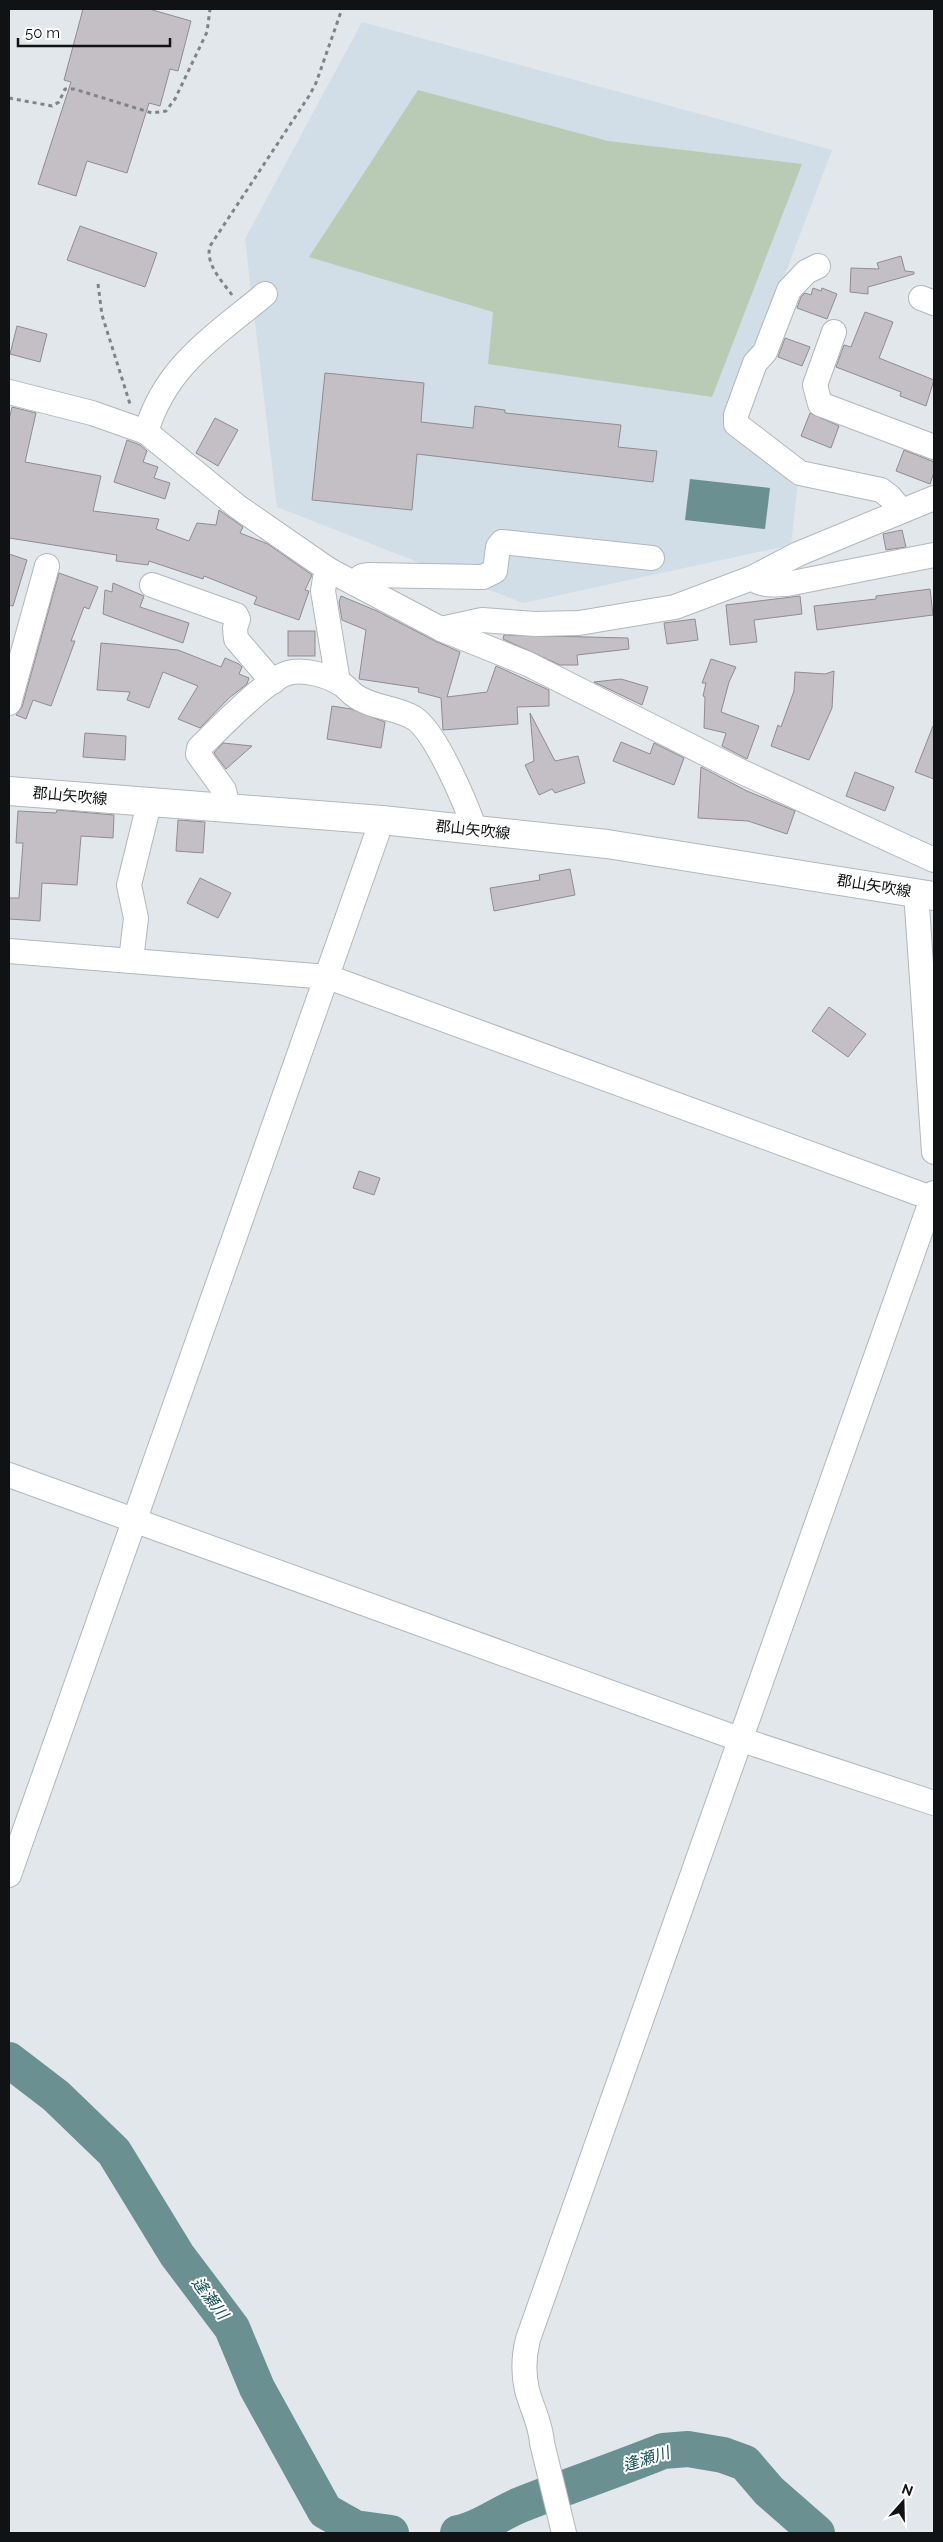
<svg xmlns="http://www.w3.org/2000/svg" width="943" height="2542" font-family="Raleway,'Noto Sans JP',sans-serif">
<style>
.built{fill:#d1dde7}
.green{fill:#b9cbb4}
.water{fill:#6b9091}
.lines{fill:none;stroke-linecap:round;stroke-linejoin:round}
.river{stroke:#6b9091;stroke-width:36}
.building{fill:#c4bfc4;stroke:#908c91}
.minor-casing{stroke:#b2b7bb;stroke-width:26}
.major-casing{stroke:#b2b7bb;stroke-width:30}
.path{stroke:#808387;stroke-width:3;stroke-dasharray:4 4;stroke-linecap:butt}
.minor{stroke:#fff;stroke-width:24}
.major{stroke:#fff;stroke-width:28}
.labels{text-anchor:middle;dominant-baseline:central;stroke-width:4;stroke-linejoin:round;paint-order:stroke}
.street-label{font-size:15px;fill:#101214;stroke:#fff}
.water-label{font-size:16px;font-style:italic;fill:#185052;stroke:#fff}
</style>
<rect width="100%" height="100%" fill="#e2e7ec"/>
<path class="built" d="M362,22L832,150L728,425L798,480L791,545L523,603L277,507L245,239Z"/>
<path class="green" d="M418,90L608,141L802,164L712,397L488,364L493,312L309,257Z"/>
<path class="water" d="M690,479L770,488L765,529L685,520Z"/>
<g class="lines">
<g class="river">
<path d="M9,2060L56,2096L114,2152L177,2255L232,2328L257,2388L325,2511L355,2528L391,2533"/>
<path d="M458,2533C478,2530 500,2513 520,2505C568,2486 616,2470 663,2451L688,2449L723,2455L745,2463L769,2491L817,2533"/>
</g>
</g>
<g class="building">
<path d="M83,9H149L191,21L178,71L170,69L160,106L149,103L127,173L87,161L76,196L38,184L71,82L64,80Z"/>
<path d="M80,226L157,253L145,287L67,260Z"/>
<path d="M901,256L905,271L914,272V274L868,287V294L850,292L851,268L879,269L877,263Z"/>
<path d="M813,288L821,291L822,288L837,294L827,319L797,308L801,297L805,293L811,295Z"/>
<path d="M865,312L893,322L879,358L934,380L926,406L900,396L901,392L836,367L844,345L851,347Z"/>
<path d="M17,326L47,334L40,362L10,354Z"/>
<path d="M785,338L810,347L802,366L778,357Z"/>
<path d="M325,373L424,383L421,422L473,428L475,406L505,410V413L621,425L618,447L657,451L653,482L417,454L412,510L312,500Z"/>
<path d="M12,407L36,413L25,462L101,476L93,511L159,519L156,529L189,541L197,523L216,525L219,510L243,527L240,533L268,544L312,575L305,590L309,591L299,620L254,604L257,597L204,576L203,579L149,561L148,565L116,561L117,555L9,538V420Z"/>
<path d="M810,413L839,426L831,448L801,436Z"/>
<path d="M215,418L238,430L218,466L196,453Z"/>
<path d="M127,440L140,445L147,451L143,462L158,467L154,478L170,483L165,499L114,482Z"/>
<path d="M904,450L934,462V472L930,484L896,471Z"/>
<path d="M902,530L906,547L886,550L883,534Z"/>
<path d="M9,554L27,560L13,606L9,605Z"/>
<path d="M59,573L98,587L89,609L84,607L71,641H75L51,706L33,700L26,719L16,715L22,707Z"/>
<path d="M113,583L144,596L140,607L189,623L183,643L103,614L105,590L112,592Z"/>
<path d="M930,589L933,615L817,630L814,606L876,599V596Z"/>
<path d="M341,596L377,611L435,641L460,652L447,697L487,692L496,666L549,690V706L517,707L518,724L443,730L441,698L418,692L419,688L359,679L366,630L342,620L339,602Z"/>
<path d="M800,596L802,614L754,620L757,642L730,645L726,605Z"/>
<path d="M695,619L698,640L667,644L664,623Z"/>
<rect x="288" y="631" width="27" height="25"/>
<path d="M504,635L628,638L629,649L577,655L578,665H560L503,639Z"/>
<path d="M101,643L178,650L221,667L225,658L239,664L242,667L239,674L249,678L247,684L229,698L200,728L178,719L198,686L163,672L149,708L127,700L130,692L97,690Z"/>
<path d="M711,659L736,667L729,682L721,712L759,726L747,759L722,746L726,733L704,728L705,697L703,696L706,683H702Z"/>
<path d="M834,671L832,708L809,760L771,746L778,725L781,727L794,691L795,672L825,674Z"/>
<path d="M621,679L648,687L642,705L594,682Z"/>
<path d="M332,706L351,709L385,722L381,748L327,739Z"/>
<path d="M530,713L555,761L578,756L585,783L555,793L552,789L539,795L525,765L534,761Z"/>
<path d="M933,726H934V779L915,772Z"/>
<path d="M85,733L126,736L125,760L83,757Z"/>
<path d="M621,742L650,754L654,743L684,758L674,785L613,761Z"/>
<path d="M223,743L252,746L226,769L214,753Z"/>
<path d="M701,767L747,791L795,811L787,834L748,821L698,818Z"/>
<path d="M855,772L894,787L885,811L846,796Z"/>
<path d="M57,810L114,815L113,838L81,836L77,885L42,883L40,921L9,919V898H19L23,843H16L18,811L56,813Z"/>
<path d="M178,820L205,822L203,853L176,851Z"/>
<path d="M570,869L575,895L494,911L490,888L540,880L539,875Z"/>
<path d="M200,878L231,893L218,918L187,903Z"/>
<path d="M829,1007L866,1034L848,1057L812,1031Z"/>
<path d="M359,1171L380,1178L374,1195L353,1188Z"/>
</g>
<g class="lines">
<g class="minor-casing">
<g id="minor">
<path d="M818,266L806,272L789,290L765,352L755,363L736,415V424L800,473L881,490L890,497L902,511"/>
<path d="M921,298L934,303"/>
<path d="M834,332L815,385L820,404L934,447"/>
<path d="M9,392L92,413L146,432L238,507L329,570L441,629L528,664L740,771L934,860"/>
<path d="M146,432C166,365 214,337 265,294"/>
<path d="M329,570L325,578L323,591L338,682"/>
<path d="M752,578C763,587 774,584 787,584L934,555"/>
<path d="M354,583L362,576L368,575L483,577L495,571L498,547L502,542L652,558"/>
<path d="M152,585L236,615L238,619L235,628L236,639L273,682"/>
<path d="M441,629L482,620L535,624L579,623L675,607L752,578L798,554L934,498"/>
<path d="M9,703L47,566"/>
<path d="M228,809L224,790L198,754L199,748C217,731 266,679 288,673C304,668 329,676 343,685C347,688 350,692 354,695C371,708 396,707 414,718C436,732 466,804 475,830"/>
<path d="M916,892L934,1152"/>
<path d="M9,951L328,977L934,1199"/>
<path d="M131,960L136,918L129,885L146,816V802"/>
<path d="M9,1475L739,1739L934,1803"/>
<path d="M9,1875C132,1523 259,1172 382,820"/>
<path d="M564,2533L542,2443C541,2424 532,2409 527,2390C523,2373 524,2355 528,2339L934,1193"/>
</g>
</g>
<g class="major-casing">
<path id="major" d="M9,791L382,820L607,844L934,896"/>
</g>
<g class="path">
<path d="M9,98L52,106L59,102L65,89H74L152,113L166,111L175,99L207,32L210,9"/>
<path d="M98,284L102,315L130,404"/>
<path d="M232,295C222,281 205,264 210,246L309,96L316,83L342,9"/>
</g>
<use href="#minor" class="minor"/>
<use href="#major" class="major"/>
</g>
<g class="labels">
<g class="street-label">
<text transform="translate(70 796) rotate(5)">郡山矢吹線</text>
<text transform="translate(473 830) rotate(6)">郡山矢吹線</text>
<text transform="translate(874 886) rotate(9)">郡山矢吹線</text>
</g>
<g class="water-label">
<text transform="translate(210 2298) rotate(53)">逢瀬川</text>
<text transform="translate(646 2459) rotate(-17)">逢瀬川</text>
</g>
</g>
<rect width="943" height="2542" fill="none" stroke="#101214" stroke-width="20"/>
<g transform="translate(903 2502) rotate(20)" stroke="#ffffff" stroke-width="4" paint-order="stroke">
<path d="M0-4L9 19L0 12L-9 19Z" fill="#101214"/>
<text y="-8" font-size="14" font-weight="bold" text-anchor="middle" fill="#101214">N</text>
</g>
<path d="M18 38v8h152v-8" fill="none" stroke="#101214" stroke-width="2.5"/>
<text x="25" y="38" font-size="15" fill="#101214" stroke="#ffffff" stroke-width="4" paint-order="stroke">50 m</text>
</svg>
